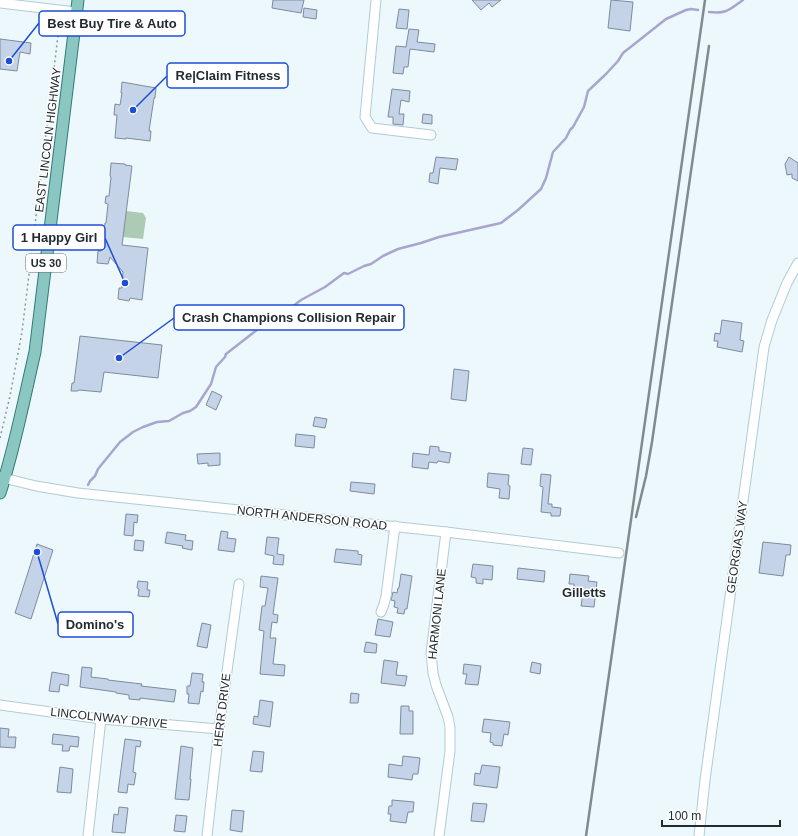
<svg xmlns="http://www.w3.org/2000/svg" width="798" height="836" font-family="Arial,sans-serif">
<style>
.green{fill:#accbb5}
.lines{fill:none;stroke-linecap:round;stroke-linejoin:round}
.stream{stroke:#aaa5cf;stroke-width:2.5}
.building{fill:#c4d3e7;stroke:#7d8b9e}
.minor-casing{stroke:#b0cbd5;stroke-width:11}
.major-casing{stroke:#337975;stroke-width:13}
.path{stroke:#8d989c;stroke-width:1.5;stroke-dasharray:2 3;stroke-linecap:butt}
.minor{stroke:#fff;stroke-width:9}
.major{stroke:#8bc7c2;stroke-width:11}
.rail{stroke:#808b8f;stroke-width:2.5}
.labels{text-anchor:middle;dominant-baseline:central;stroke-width:3;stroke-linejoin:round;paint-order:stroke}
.shield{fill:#fff;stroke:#646b6e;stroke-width:1}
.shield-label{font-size:11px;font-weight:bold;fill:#212c30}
.street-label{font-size:12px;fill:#212c30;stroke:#fff}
.neighbourhood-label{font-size:13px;font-weight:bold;fill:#212c30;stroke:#fff}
.leader{fill:none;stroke:#1d4ed8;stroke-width:1.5}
.callout-dot{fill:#1d4ed8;stroke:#fff;stroke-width:1.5}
.callout{fill:#fff;stroke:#1d4ed8;stroke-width:1.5}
.callout-label{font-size:13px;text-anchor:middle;font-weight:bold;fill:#212c30}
</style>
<rect width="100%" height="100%" fill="#edf8fc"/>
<path class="green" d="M126,211L143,213L146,218L143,239L123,237Z"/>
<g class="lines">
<g class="stream">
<path d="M709,12C727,14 729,10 743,0"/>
<path d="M88,485L90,481L95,476L98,469L120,442L133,432L143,427L157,422L169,421L183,413L190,411L196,407L211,384L216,367L225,357L226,354L262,326L279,314L284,313L301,300L325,287L344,273L348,274L364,266L371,264L383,256L398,249L421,243L439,237L501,223L518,210L541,189L546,178L553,152L566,138L570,130L573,127L584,107L588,91L606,74L618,61L623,53L666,19L686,10L691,9L698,10"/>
</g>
</g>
<g class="building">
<path d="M273,0H304L301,13L272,8Z"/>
<path d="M472,0H501L492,7L489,3L481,10Z"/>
<path d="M611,0L633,2L630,31L608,28Z"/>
<path d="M304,8L317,10L316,19L303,17Z"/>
<path d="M399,9L409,10L407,29L396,28Z"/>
<path d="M409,29L419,30L417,42L435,44L434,52L410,49L408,67H404L403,74L393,73L396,46L406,47Z"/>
<path d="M0,39L31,43L30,54L20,52L17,71L0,69Z"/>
<path d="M122,82L156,88L155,98H154L149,131H151L150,141L126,138V139L115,138L117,115H114L115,104L120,105L122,93H121Z"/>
<path d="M392,89L410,91L409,102L401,100L399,114H404L403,125L393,124V117H388Z"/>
<path d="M423,114L432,115V124L422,123Z"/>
<path d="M436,157L458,159L456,170L440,168L438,184L429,182L430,173H433Z"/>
<path d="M789,157L798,163V181L792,178V174L787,175L785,164Z"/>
<path d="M111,163L125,164V165L132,166L122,245L148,248L142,300L130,298L129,301L118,299L119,288H122L123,272L110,257L108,264L97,263L98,251H101L105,223H106L108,204L105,203L106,196H109L111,177L110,176Z"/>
<path d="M722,320L742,323L740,340L744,341L742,352L717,347L718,341H714L715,333L720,334Z"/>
<path d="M80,336L162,345L158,378L104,372L101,392L79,390L78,391H71L72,383H74Z"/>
<path d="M454,369L469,371L466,401L451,399Z"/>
<path d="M212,391L222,396L216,410L206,405Z"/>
<path d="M315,417L327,419L325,428L313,426Z"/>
<path d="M296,434L315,436L314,448L295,446Z"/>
<path d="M430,446L439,447V451L451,453L449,463L438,461L437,463L429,462L428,469L412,467L413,453L429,455Z"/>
<path d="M523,448L533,449L531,465L521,464Z"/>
<path d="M220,453V465L208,466V463L198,464L197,454Z"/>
<path d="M488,473L509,475L508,485L510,486L509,499L499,498L500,489L487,487Z"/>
<path d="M541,474L551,475L548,504H552V507L561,508L560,516H551V513L541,512L543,487L540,486Z"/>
<path d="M351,482L375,484L374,494L350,491Z"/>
<path d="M126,514L138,515L137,523L134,522L133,536L124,535Z"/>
<path d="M221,531L228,532L227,538L236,539L234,552L218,550Z"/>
<path d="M167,532L186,535L185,540L193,541L192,550L182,548L183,546L165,543Z"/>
<path d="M267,537L279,538L277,554L284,555L283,565L273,564L274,556L265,554Z"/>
<path d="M135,540L144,541L143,551L134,550Z"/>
<path d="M763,542L791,545L790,555H786L783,576L759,573Z"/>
<path d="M37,544L53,550L31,619L15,613Z"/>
<path d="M336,549L358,551V554L362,555L361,565L334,562Z"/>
<path d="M473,564L493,566L492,580L483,579V584L476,583V578L471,577Z"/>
<path d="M518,568L545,571L544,582L517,579Z"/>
<path d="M401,574L412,576L407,609H405L404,614L397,613L398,608L394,607L395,601L391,600L393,592L397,593L398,588H399Z"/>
<path d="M570,574L589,576L588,581L597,582L594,607L581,606L583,593L574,592V584H569Z"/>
<path d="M261,576L278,578L273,614L278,615L277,623L272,622L270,638H276L273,664L285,665L284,676L260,674L264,631L259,630L262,606H265L268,588L260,587Z"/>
<path d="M138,581L148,582L147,590H150L149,597L138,596L139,589L137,588Z"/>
<path d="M378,619L393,622L390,637L375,635Z"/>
<path d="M202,623L211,625L207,648L197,646Z"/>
<path d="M366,642L377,644L376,653L364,652Z"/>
<path d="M384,660L398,662L396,675L407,676L405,686L381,683Z"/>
<path d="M532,662L541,664L540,674L530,672Z"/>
<path d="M464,664L481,666L478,685L465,684L467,674H463Z"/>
<path d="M82,667L92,668L91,677L108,679V680L142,684L141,686L176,690L174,702L140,698V700L129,699V695L116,693V692L80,687Z"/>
<path d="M52,672L69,675L68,686L60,684L59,692L49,691Z"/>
<path d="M192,673L203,674L202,682H204L203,692L201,691L199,704L188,703L189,694H187V686H190Z"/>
<path d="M351,693L359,694L358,703H350Z"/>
<path d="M260,700L273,702L270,727L253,724L254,716L258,717Z"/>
<path d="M401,706H409V711H413V734H400Z"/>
<path d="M484,719L510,722L508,735L504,734L502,746L493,745V743L490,742L491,733L482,732Z"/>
<path d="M0,728L9,729L8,737H16L15,748L0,747Z"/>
<path d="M53,734L79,737L78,747L70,746L69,751H62L63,745L52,744Z"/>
<path d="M125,739L141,741L140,747L136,746L133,772L136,773L134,785L128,784L127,793L118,792Z"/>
<path d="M181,746L193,748L190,779H191L189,800L175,799Z"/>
<path d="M253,751L264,752L262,772L250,771Z"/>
<path d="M403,756L420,758L418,774H413L412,780L388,777L389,764L402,766Z"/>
<path d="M482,765L500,767L497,788L474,785L475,773L480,774Z"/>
<path d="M60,767L73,769L71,793L57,792Z"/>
<path d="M392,800L414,802L413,812H408L406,823L390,821L391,814H388L389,806H392Z"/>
<path d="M473,803L487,804L484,822L471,821Z"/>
<path d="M119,807L128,808L125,833L112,832L114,814L118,815Z"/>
<path d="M232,810L244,811L242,832L230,830Z"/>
<path d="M176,815L187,816L185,832L174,831Z"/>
</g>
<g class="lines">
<g class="minor-casing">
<g id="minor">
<path d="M376,0L365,117L372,128L431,135"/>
<path d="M0,3L76,12"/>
<path d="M0,477L36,486L78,493L446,532L619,553"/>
<path d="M381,612L384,604L386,596L395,526"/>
<path d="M0,705L101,719L219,729"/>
<path d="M88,836L101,719"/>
<path d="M207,836L219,729L239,584"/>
<path d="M439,836L450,751V727L448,717L436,685L433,673L431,653L446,532"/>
<path d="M699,836L705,780L764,347L772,320L787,283L798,263"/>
</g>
</g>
<g class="major-casing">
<path id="major" d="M0,493C15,447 24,399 35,352L78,0"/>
</g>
<path class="path" d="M0,438L10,396L22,332L60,19"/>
<use href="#minor" class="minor"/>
<use href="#major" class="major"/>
<g class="rail">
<path d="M636,517L646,476L652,442L709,46"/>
<path d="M586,836L705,0"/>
</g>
</g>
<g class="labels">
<rect class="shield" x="26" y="254" width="40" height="18" rx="3"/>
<g class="shield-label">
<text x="46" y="263">US 30</text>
</g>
<g class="street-label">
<text transform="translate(48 140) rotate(-83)">EAST LINCOLN HIGHWAY</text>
<text transform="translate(312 518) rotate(6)">NORTH ANDERSON ROAD</text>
<text transform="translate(737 547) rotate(-82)">GEORGIAS WAY</text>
<text transform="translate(437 614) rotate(-84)">HARMONI LANE</text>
<text transform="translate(222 710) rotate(-83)">HERR DRIVE</text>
<text transform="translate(109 718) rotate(6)">LINCOLNWAY DRIVE</text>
</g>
<g class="neighbourhood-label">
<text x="584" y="592">Gilletts</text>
</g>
</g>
<path class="leader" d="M9 61L39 23M133 110L167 76M125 283L105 238M119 358L174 318M37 552L58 624"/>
<g class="callout-dot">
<circle cx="9" cy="61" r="4"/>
<circle cx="133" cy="110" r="4"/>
<circle cx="125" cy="283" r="4"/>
<circle cx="119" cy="358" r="4"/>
<circle cx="37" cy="552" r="4"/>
</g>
<g class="callout">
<rect x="39" y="11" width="146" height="25" rx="4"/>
<rect x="167" y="63" width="121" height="25" rx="4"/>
<rect x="13" y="225" width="92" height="25" rx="4"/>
<rect x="174" y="305" width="230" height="25" rx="4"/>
<rect x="58" y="612" width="75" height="25" rx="4"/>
</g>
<g class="callout-label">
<text x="112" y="28">Best Buy Tire &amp; Auto</text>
<text x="228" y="80">Re|Claim Fitness</text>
<text x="59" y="242">1 Happy Girl</text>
<text x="289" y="322">Crash Champions Collision Repair</text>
<text x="95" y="629">Domino's</text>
</g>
<path d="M662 820v6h118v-6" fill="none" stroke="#212c30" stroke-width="2"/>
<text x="668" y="820" font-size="12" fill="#212c30" stroke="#ffffff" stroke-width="3" paint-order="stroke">100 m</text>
</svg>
